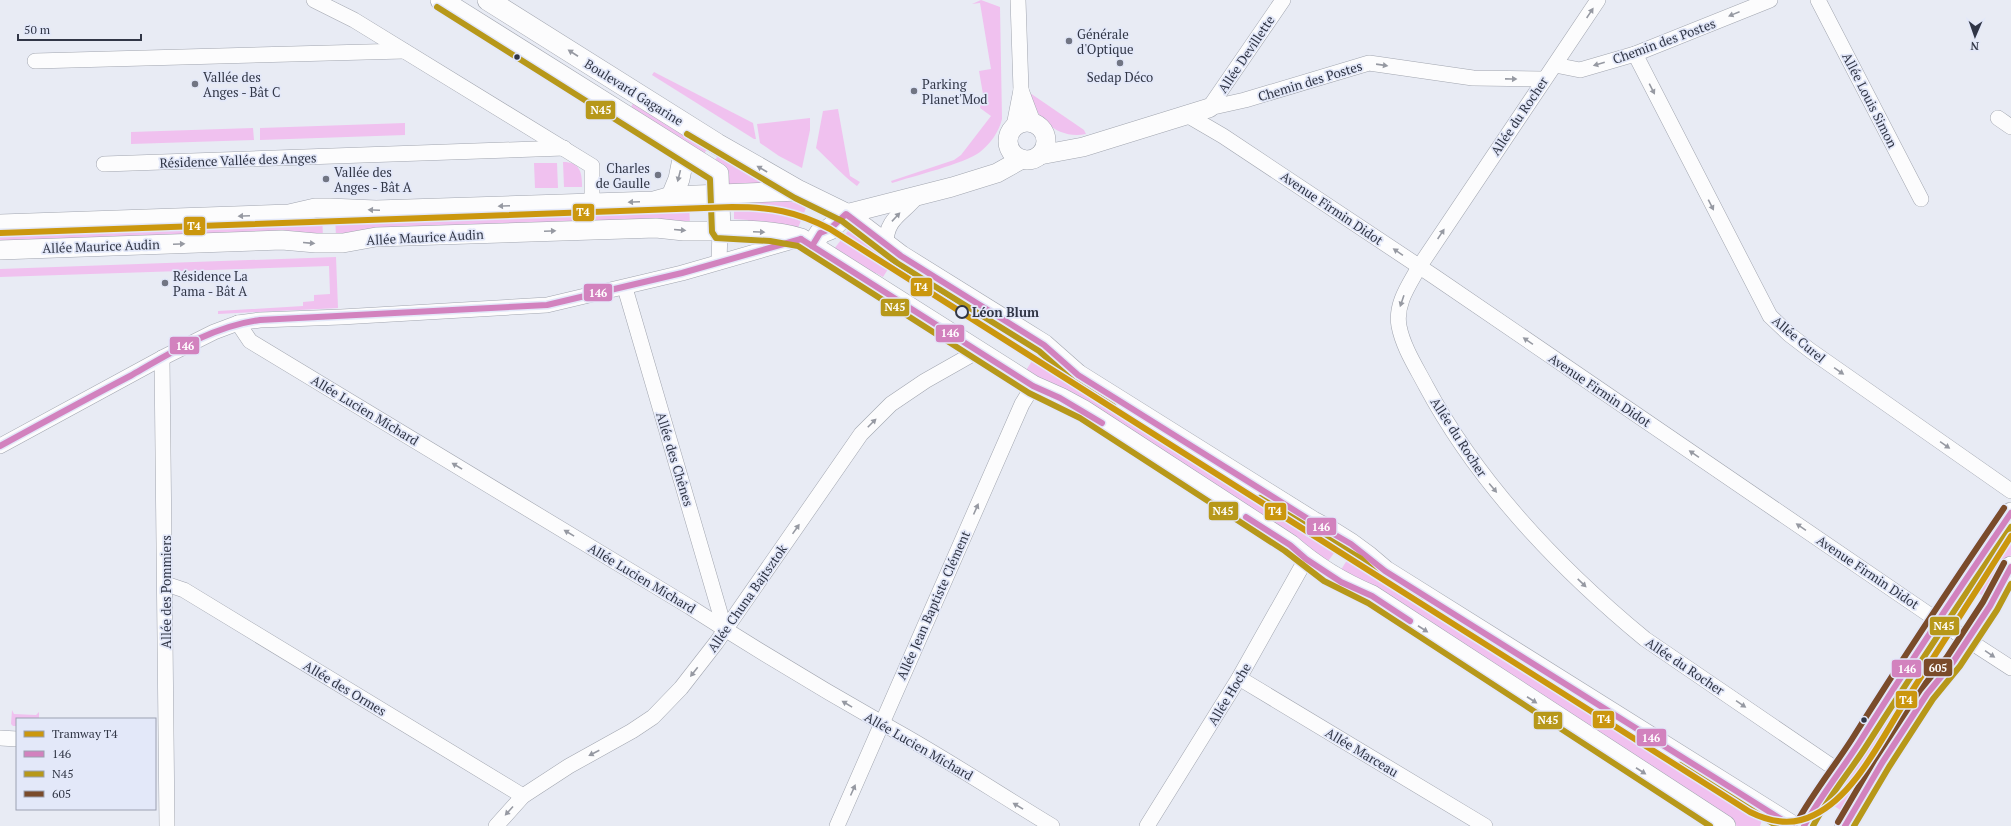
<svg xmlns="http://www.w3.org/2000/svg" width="2011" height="826" font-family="'PT Serif',serif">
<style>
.green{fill:#f0c1ef}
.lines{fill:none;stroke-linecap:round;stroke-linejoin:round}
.minor-casing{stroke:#a1a5af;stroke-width:16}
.tertiary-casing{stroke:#a1a5af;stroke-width:20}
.secondary-casing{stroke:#a1a5af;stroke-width:22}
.minor{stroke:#fcfcfd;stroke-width:15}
.tertiary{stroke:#fcfcfd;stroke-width:19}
.secondary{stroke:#fcfcfd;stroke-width:21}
.bus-1-casing{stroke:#e3e8f9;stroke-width:9}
.bus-2-casing{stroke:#e3e8f9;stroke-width:9}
.bus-3-casing{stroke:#e3e8f9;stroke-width:9}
.bus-1{stroke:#d282be;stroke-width:6}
.bus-2{stroke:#b7981a;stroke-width:6}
.bus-3{stroke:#7a4b2a;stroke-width:6}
.tram-1-casing{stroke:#e3e8f9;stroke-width:9}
.tram-1{stroke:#cb970e;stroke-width:6}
.oneway{fill:#9699a2}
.poi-dot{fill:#717583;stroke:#e3e8f9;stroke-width:1.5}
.bus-dot{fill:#313646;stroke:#e3e8f9;stroke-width:1.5}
.stop-dot{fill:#e3e8f9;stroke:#313646;stroke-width:2}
.labels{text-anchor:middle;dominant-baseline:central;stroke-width:3.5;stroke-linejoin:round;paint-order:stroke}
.poi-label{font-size:13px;fill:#313646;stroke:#e3e8f9;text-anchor:start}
.street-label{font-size:13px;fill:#313646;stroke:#e3e8f9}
.stop-label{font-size:13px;font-weight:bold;fill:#313646;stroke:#e3e8f9;text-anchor:start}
.line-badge{stroke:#e3e8f9;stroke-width:1.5}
.badge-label{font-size:11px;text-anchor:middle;font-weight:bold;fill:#fff}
</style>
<rect width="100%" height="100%" fill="#e8ebf4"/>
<g class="green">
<path d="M981,0L1000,7L1002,119C999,132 990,144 980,152C964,164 913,176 892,183L891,181L954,160L961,155L991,116L980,108L983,94L979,71L991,69L980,3L972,4Z"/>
<path d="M654,72L753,123L756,139H754L652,75Z"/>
<path d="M1030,93L1084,130L1086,134C1059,140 1035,119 1030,93Z"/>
<path d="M633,103L708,147L703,156L630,110Z"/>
<path d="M838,109L850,176L860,182L857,186C842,175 830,161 816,148L823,111Z"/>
<path d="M810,118V130L802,168L779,156L760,143L757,124Z"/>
<path d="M405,123V135L260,140V128Z"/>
<path d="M253,128L254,140L131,144V132Z"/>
<path d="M719,154L774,184L731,189L714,162Z"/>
<path d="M563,162C580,162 582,172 582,187H564Z"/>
<path d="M534,163H557L558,188H535Z"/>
<path d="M748,199L784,200L804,205L806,208L798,228L748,223V220L734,219V203H747Z"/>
<path d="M689,201L690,226L336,238L335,213Z"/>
<path d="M322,213L323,238L0,245V229Z"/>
<path d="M848,231L865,238L895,258L883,277L876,273L872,279L834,249Z"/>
<path d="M336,257L338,308L218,314V311L303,306V302L314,301V295L330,294L329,266L0,277V269Z"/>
<path d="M1039,350L1340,545L1326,564L1023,375Z"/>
<path d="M2011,526V555L2001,571L1988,599L1967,586Z"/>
<path d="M1352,552L1764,815L1760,826H1737L1726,820L1339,573Z"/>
<path d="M1921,655L1943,667L1847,814L1826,801L1859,761L1910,682Z"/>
<path d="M12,710L14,714L36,715L39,712V719H17V726H13L11,724Z"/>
</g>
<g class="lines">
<g class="minor-casing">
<g id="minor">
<path d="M314,0L354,20L592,166V204"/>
<path d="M1598,0L1419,267C1409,285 1395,304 1399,326C1403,347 1416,367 1426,386C1479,485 1559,568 1645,639L1840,772"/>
<path d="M1818,0L1921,199"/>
<path d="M1635,54L1770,316L1790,335L1811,351L2011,491"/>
<path d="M35,61L404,51"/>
<path d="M1555,65L1580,70L1635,54L1770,0"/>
<path d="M1021,90L1033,122"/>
<path d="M1209,108L1245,100L1369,63L1473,78L1543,79"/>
<path d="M1209,108L1283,0"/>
<path d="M1187,115L1223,136L1435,277L1937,620L2011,668"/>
<path d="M1998,118L2011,127"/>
<path d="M1014,126L1021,90L1018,0"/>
<path d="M104,164L564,148"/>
<path d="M886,244C886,217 904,214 918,195"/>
<path d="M719,262L720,231"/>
<path d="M625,288L725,630"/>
<path d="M238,323L250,341L690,607C757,650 825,691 894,730C948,760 999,794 1052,826"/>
<path d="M162,358L167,826"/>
<path d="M0,446L162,358L214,332L238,323L260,320L341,317L547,305L682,273L800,239"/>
<path d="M166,584L184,590L523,796"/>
<path d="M1239,678L1485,826"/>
<path d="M0,738L17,739"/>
<path d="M496,826L523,796L569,766L632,731L653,717L681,688L716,643L861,434L891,404L925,381L978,351"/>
<path d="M837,826L1022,404L1033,386"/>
<path d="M1147,826L1239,678L1306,559"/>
</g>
</g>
<g class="tertiary-casing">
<g id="tertiary">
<circle cx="1027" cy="141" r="19"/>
<path d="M1040,155L1083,147L1209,108"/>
<path d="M846,214L952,187L997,173L1022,159"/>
<path d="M0,224L289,214L315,208H329L376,210L654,201L672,196L799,191"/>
<path d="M0,250L282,240L316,243H343L376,237L656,228L684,231H720"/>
</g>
</g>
<g class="secondary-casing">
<g id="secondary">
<path d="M441,0L718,174L720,231C747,231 774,231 801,239L1033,386L1060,398L1084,411L1290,545C1315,567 1341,583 1372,596L1725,826"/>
<path d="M488,0L717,144L799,191L846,214L901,256L1044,345L1078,375L1313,522C1340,535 1363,551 1385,571L1792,826"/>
<path d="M672,196L679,179L684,154"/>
<path d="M812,246L820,233L830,229L846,214"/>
<path d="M1804,826L1816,804L1840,772L1937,620L2011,513"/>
<path d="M1845,826L1882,763L1927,694L1953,662L1990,606L2011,567"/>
</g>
</g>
<use href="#minor" class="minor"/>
<use href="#tertiary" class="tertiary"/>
<use href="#secondary" class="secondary"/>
<g class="bus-1-casing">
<g id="bus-1">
<path d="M801,239L1033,386L1060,398L1102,423"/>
<path d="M812,246L820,233L830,229L846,214L901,256L1044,345L1078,375L1313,522L1351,544L1385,571L1792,826"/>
<path d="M0,446C44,422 88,398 132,375C172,352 214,326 260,320L547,305L682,273L801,239"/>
<path d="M1246,517L1290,545L1306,559L1341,582L1372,596L1410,621"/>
<path d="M1804,826C1820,797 1841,771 1859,743C1908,665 1959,589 2011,513"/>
<path d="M1845,826L1882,763L1927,694L1953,662L1990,606L2011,567"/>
</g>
</g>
<g class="bus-2-casing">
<g id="bus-2">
<path d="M437,7L710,179L712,232L716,238L770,241L798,246L1029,393L1080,418L1285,551L1324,581L1368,603L1710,826"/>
<path d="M687,134L795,198L842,221L897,263L1039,351L1073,381L1113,406"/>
<path d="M1260,498L1360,558L1380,577L1421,602"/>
<path d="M1680,765L1777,826"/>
<path d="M1813,826C1828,798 1848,774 1865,748C1913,673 1961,600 2011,527"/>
<path d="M1854,826L1889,767L1933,699L1960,666L1997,610L2011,584"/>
</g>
</g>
<g class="bus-3-casing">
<g id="bus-3">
<path d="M1797,822C1813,793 1834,767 1852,739C1901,661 1952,584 2004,508"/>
<path d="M1838,822L1875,759L1920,690L1947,657L1983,602L2004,563"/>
</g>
</g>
<use href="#bus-1" class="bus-1"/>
<use href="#bus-2" class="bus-2"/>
<use href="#bus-3" class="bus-3"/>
<g class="tram-1-casing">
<path id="tram-1" d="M0,233L732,207C770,207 796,211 830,229L1750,812C1770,822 1793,826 1814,815C1856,795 1883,735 1908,697C1942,644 1977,590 2011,536"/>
</g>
<use href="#tram-1" class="tram-1"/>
</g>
<defs><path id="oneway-solid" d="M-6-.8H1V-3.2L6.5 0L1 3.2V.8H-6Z"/></defs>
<g class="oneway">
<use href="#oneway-solid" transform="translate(1590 13) rotate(-56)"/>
<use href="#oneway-solid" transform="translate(1734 14) rotate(158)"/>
<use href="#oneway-solid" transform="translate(573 53) rotate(-147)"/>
<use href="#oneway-solid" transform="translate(1599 64) rotate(164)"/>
<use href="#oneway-solid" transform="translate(1382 65) rotate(8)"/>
<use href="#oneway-solid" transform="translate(1511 79) rotate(1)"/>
<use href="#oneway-solid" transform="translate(1652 89) rotate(63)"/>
<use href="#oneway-solid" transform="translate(762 169) rotate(-150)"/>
<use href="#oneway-solid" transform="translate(679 176) rotate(104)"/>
<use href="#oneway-solid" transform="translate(634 202) rotate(178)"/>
<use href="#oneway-solid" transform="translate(1711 205) rotate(63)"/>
<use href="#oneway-solid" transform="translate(504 206) rotate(178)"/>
<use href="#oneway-solid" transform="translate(374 210) rotate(-178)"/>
<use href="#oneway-solid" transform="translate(244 216) rotate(178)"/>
<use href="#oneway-solid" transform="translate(896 217) rotate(-47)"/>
<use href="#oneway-solid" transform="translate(680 230) rotate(5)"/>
<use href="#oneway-solid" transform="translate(550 231) rotate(-2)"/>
<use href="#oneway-solid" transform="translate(759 232) rotate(2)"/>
<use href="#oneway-solid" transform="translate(1441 234) rotate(-56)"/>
<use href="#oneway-solid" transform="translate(309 243) rotate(5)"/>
<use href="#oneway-solid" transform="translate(179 244) rotate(-2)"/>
<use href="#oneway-solid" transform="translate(1398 252) rotate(-146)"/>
<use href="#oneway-solid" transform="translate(1402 301) rotate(109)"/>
<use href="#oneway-solid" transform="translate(1528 341) rotate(-146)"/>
<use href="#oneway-solid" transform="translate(1839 371) rotate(35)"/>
<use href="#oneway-solid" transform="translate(872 423) rotate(-45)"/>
<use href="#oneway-solid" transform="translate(1945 445) rotate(35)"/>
<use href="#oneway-solid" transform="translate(1694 454) rotate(-146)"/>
<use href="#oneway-solid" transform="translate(457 466) rotate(-149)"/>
<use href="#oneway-solid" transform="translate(1493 488) rotate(50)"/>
<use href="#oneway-solid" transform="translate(976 509) rotate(-66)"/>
<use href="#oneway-solid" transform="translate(1801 527) rotate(-146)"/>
<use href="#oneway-solid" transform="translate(796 529) rotate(-55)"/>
<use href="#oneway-solid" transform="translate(569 533) rotate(-149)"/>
<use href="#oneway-solid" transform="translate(1582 583) rotate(44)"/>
<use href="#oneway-solid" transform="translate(1423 629) rotate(33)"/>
<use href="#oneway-solid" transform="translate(1990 654) rotate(34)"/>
<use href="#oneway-solid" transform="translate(694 672) rotate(128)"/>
<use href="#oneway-solid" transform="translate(1532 700) rotate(33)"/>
<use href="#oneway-solid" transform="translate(847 704) rotate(-149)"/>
<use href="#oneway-solid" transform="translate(1741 704) rotate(34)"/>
<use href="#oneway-solid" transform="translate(594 753) rotate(153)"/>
<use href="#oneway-solid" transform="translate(1641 771) rotate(33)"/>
<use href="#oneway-solid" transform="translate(853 790) rotate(-66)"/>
<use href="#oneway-solid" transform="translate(1018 806) rotate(-149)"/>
<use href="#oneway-solid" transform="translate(509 811) rotate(132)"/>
</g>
<g class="poi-dot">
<circle cx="1069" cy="41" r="4"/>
<circle cx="1120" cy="63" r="4"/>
<circle cx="195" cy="84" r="4"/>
<circle cx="914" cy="91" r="4"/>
<circle cx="658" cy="175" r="4"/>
<circle cx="326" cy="179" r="4"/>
<circle cx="165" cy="283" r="4"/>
</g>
<g class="bus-dot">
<circle cx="517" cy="57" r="3.5"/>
<circle cx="1864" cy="720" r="3.5"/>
</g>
<circle class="stop-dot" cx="962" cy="312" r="6"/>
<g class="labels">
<g class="poi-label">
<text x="1077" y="34">Générale<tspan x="1077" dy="15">d'Optique</tspan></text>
<text x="203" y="77">Vallée des<tspan x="203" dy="15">Anges - Bât C</tspan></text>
<text x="1120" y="77" text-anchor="middle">Sedap Déco</text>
<text x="922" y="84">Parking<tspan x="922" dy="15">Planet'Mod</tspan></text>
<text x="650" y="168" text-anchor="end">Charles<tspan x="650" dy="15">de Gaulle</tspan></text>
<text x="334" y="172">Vallée des<tspan x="334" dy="15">Anges - Bât A</tspan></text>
<text x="173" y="276">Résidence La<tspan x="173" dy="15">Pama - Bât A</tspan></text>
</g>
<g class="street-label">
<text transform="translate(1664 41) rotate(-20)">Chemin des Postes</text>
<text transform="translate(1246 54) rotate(-56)">Allée Devillette</text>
<text transform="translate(1310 81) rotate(-17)">Chemin des Postes</text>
<text transform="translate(634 92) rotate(32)">Boulevard Gagarine</text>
<text transform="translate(1870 100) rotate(63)">Allée Louis Simon</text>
<text transform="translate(1519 116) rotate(-56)">Allée du Rocher</text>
<text transform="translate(238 160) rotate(-2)">Résidence Vallée des Anges</text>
<text transform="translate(1332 208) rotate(34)">Avenue Firmin Didot</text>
<text transform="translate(425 237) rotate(-3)">Allée Maurice Audin</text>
<text transform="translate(101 246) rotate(-2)">Allée Maurice Audin</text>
<text transform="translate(1799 339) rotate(40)">Allée Curel</text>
<text transform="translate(1600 390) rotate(34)">Avenue Firmin Didot</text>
<text transform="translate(365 410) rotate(31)">Allée Lucien Michard</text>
<text transform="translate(1459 437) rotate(57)">Allée du Rocher</text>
<text transform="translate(675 459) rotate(73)">Allée des Chênes</text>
<text transform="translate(1868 572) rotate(34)">Avenue Firmin Didot</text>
<text transform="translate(642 578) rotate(31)">Allée Lucien Michard</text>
<text transform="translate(166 592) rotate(-90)">Allée des Pommiers</text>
<text transform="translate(747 598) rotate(-55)">Allée Chuna Bajtsztok</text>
<text transform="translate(933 605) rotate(-66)">Allée Jean Baptiste Clément</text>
<text transform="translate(1685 666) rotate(34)">Allée du Rocher</text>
<text transform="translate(345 688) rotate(31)">Allée des Ormes</text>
<text transform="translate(1229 694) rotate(-59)">Allée Hoche</text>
<text transform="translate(919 746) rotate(30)">Allée Lucien Michard</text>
<text transform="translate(1362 752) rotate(31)">Allée Marceau</text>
</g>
<g class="stop-label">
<text x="972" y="312">Léon Blum</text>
</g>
</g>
<g class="line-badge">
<rect x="585" y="100" width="31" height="20" rx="4" fill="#b7981a"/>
<rect x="572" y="203" width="23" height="19" rx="4" fill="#cb970e"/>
<rect x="183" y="216" width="23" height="20" rx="4" fill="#cb970e"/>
<rect x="910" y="277" width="23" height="20" rx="4" fill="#cb970e"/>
<rect x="583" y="283" width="30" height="19" rx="4" fill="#d282be"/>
<rect x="880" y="298" width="30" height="19" rx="4" fill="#b7981a"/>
<rect x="935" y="324" width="30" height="19" rx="4" fill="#d282be"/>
<rect x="169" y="336" width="31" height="19" rx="4" fill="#d282be"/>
<rect x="1208" y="501" width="31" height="20" rx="4" fill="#b7981a"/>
<rect x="1264" y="502" width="23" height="19" rx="4" fill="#cb970e"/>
<rect x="1306" y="517" width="31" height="19" rx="4" fill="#d282be"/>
<rect x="1929" y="616" width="31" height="20" rx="4" fill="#b7981a"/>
<rect x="1923" y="658" width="30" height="19" rx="4" fill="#7a4b2a"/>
<rect x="1891" y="659" width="31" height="19" rx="4" fill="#d282be"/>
<rect x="1895" y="690" width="23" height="19" rx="4" fill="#cb970e"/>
<rect x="1592" y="710" width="23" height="19" rx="4" fill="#cb970e"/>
<rect x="1533" y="711" width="30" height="19" rx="4" fill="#b7981a"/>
<rect x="1636" y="728" width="31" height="19" rx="4" fill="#d282be"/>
</g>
<g class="badge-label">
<text x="601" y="114">N45</text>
<text x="583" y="216">T4</text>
<text x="194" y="230">T4</text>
<text x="921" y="291">T4</text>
<text x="598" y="297">146</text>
<text x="895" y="311">N45</text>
<text x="950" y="337">146</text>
<text x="185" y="350">146</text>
<text x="1223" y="515">N45</text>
<text x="1275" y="515">T4</text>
<text x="1321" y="531">146</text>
<text x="1944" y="630">N45</text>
<text x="1938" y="672">605</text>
<text x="1907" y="673">146</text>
<text x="1906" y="704">T4</text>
<text x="1604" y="723">T4</text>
<text x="1548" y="724">N45</text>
<text x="1651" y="742">146</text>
</g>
<rect x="16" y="718" width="140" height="92" fill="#e3e8f9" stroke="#9ca1b1"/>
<rect x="24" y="731" width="20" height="6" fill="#cb970e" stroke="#9ca1b1"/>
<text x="52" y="738" font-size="12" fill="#313646">Tramway T4</text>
<rect x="24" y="751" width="20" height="6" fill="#d282be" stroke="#9ca1b1"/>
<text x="52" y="758" font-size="12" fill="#313646">146</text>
<rect x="24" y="771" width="20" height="6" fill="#b7981a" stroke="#9ca1b1"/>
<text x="52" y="778" font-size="12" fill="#313646">N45</text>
<rect x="24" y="791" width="20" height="6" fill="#7a4b2a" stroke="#9ca1b1"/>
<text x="52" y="798" font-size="12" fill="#313646">605</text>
<g transform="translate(1975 36) rotate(182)" stroke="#e3e8f9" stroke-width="3" paint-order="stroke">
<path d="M0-3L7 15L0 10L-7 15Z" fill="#313646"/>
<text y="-6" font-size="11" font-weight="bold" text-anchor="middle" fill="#313646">N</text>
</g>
<path d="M18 34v6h123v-6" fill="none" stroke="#313646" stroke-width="2"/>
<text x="24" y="34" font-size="12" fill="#313646" stroke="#e3e8f9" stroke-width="3" paint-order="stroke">50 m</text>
</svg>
